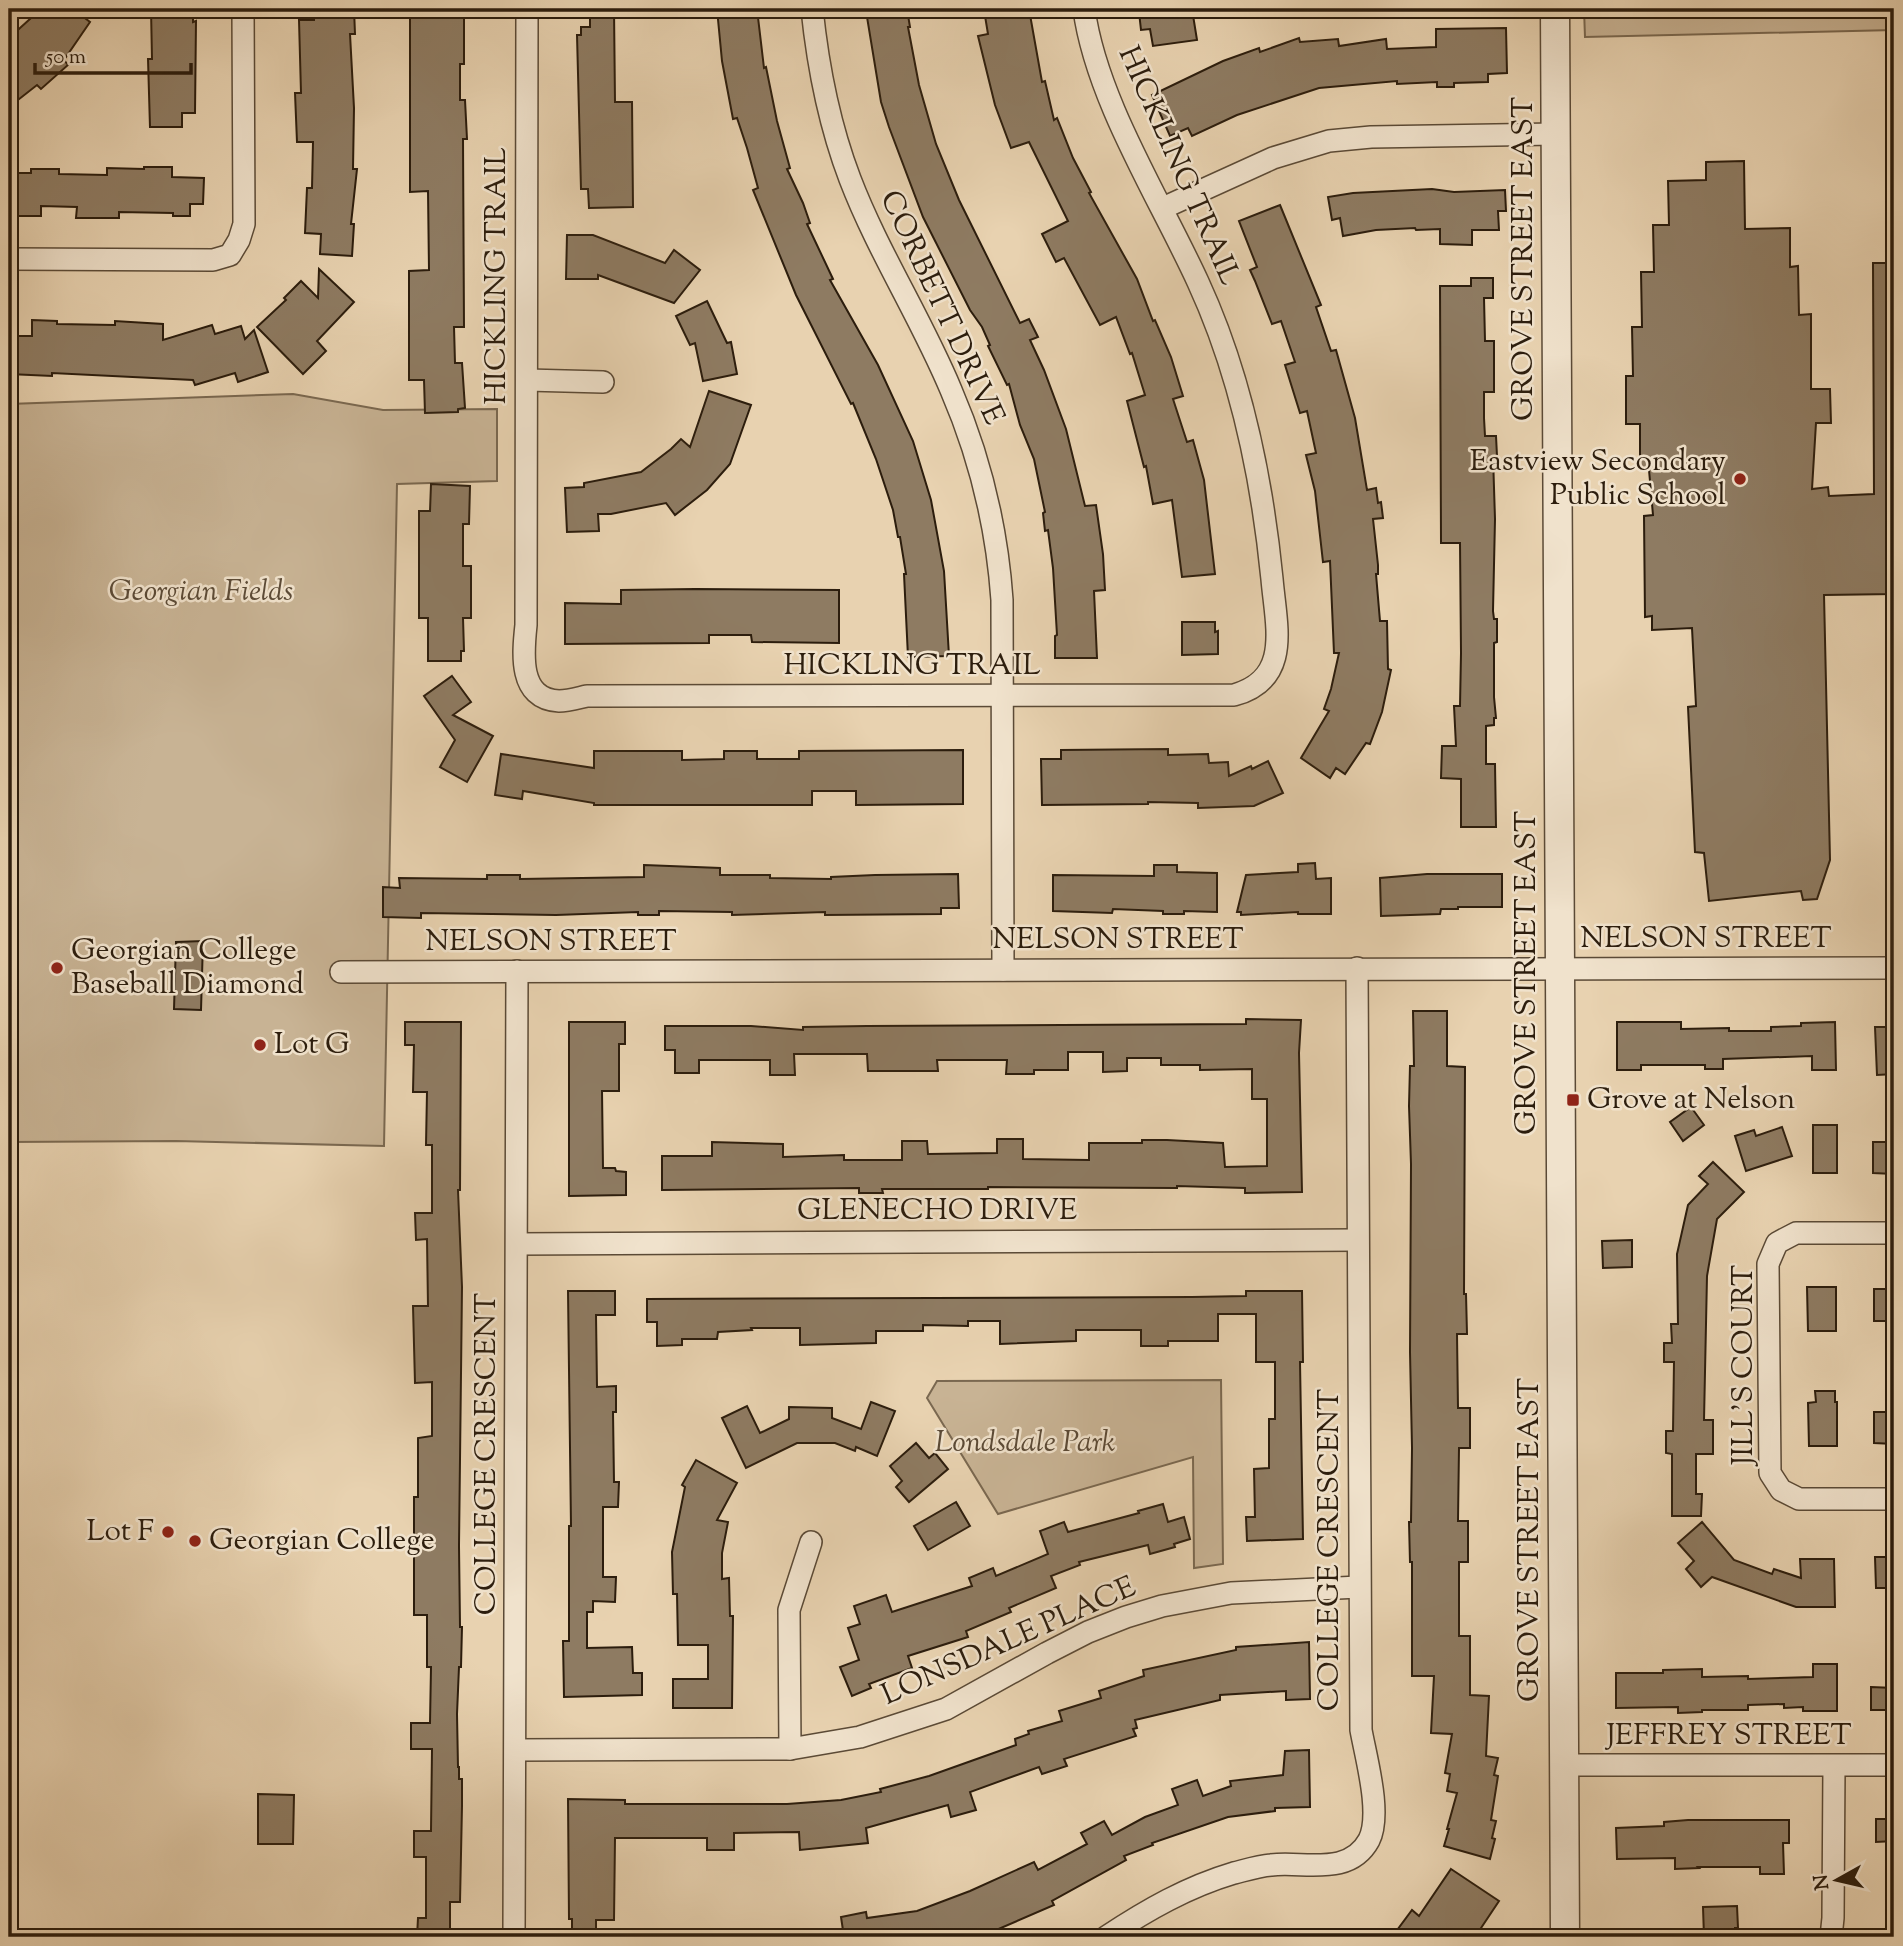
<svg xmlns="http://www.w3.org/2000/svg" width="1903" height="1946" font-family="'Sorts Mill Goudy',serif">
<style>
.green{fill:#c8b394;stroke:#7a6850;stroke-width:2}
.building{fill:#8e7b62;stroke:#2c1d0d;stroke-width:2}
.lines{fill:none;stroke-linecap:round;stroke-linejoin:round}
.minor-casing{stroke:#5b4a36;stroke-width:24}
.tertiary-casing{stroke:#5b4a36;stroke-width:31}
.minor{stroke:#f0e2cc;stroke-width:21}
.tertiary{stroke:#f0e2cc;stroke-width:28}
.poi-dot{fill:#8f2418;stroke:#f0e2cc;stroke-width:2.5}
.labels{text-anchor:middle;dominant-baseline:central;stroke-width:5;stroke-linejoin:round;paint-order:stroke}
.street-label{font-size:30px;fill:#2c1d0d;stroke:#f0e2cc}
.poi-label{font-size:30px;fill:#2c1d0d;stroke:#f0e2cc;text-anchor:start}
.park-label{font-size:30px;font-style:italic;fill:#5b4a36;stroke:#f0e2cc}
</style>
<rect width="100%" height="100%" fill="#e8d2b0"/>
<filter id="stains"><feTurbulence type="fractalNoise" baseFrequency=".00286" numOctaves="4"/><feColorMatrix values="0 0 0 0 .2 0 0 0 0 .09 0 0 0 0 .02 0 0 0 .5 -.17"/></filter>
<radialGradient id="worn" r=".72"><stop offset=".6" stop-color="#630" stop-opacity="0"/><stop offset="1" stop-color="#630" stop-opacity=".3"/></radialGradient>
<g class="green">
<path d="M1584,9H1894V30L1585,37Z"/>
<path d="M293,394L383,410L497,409V481L397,484L384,1146L176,1141L9,1142V404Z"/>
<path d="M1221,1380L1223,1564L1194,1568L1193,1457L998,1514L927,1398L937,1381Z"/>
</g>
<g class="building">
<path d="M41,9H73L90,22L64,60L68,65L41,89L37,85L9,107V38Z"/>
<path d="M151,9H193V22L196,21L195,113H182V127H150L148,59H152Z"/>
<path d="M314,9H354L355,34H350L354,108L353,169H357L351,224H354L352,256L320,254L321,234L305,233L307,188H312L313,142H297L295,93H301L299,20H314Z"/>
<path d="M410,9H455V16H464V64H460V100H465L467,139H463L464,327H454L455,363H462L465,408L458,409V412L425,413L424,380H409V271L429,270L428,191L410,192Z"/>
<path d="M590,9H614L615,102H632L633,207L589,208L588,189H581L577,35H581V27H590Z"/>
<path d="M717,9H757L764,68L766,67L777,121L790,168L787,169L803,203L810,223L807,224L833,279L830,280L878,365L913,441L931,500L944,571L949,656L908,657L904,574H906L900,537H898L893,510L876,459L853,403L851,404L796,295L753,190L758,188L747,148L737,118L733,119L722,61Z"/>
<path d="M885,9H907L910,27H908L919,85L936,144L959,200L1020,323L1029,319L1038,337L1030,340L1044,370L1066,429L1085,506L1096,505L1103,554L1105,590L1094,591L1097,658H1055V636L1057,635L1053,568L1048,530L1045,531L1043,513L1045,512L1034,459L1020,425L1009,384L1007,385L988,346L990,345L982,327L970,310L923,217L889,127L881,102L866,11Z"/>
<path d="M993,9H1029L1042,82L1045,81L1054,120L1057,118L1073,158L1091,192L1089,193L1137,279L1153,321L1155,320L1171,357L1183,396L1173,399L1187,442L1193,440L1204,480L1215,574L1182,577L1172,500L1153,504L1146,466L1144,467L1127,401L1145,395L1132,353L1130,354L1116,317L1100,325L1064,258L1056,262L1042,234L1068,221L1029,142L1011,148L995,105L978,36L988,34L985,16L994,15Z"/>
<path d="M1192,9L1197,40L1153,46L1150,29L1141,30L1139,12L1159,10L1161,13Z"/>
<path d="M1506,28L1507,73L1488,74V82L1454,83V87H1437V82L1397,84V81L1319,88L1237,115L1192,136L1188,128L1170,136L1152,95L1223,61L1259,48L1260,52L1299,38L1300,42L1338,39L1339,46L1386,39L1387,49L1436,47V29Z"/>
<path d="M1744,161L1745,229L1790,228V267L1798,266L1799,315L1811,314V389H1830L1831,423H1816L1812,489L1828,487L1829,496L1874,494L1873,263H1894V594L1824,595L1830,860L1817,899L1803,900L1801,891L1709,901L1704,853L1695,852L1688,707L1696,706L1692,628L1652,630V616L1645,617L1644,516L1653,515L1649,470H1640V424H1626V376H1633L1632,327H1642L1641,272H1654L1653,225H1669L1668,181L1706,180V162Z"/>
<path d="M144,167H172V177L204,178L203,204H190V216H173V213L119,212V218H76L77,207L41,206V216H9V173H31V169H59V174L107,175V168L144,169Z"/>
<path d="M1432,189L1454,192L1505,190L1506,211H1498L1499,230H1472V245L1440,244V229L1416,230L1415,228L1376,230L1343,236L1340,218L1332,220L1328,197L1353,193Z"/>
<path d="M1280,205L1321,305L1316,307L1331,351L1336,350L1355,418L1367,490L1376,488L1378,503L1381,502L1383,518L1373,519L1378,565V574H1376L1380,621H1387L1388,669L1391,670L1382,712L1370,744L1366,743L1345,774L1336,768L1330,778L1301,758L1329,711L1324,709L1331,689L1339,653H1334L1330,561L1323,562L1315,491L1306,455L1316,453L1307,411L1300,413L1285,365L1295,362L1281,321L1272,324L1255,281L1250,270L1257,267L1239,221Z"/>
<path d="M567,235H593L665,263L674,250L700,270L674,303L598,275V279H566Z"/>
<path d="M319,269L354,302L317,341L326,351L303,374L257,327L286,300L284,298L301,281L318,298Z"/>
<path d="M1471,278H1493V298H1484L1485,341H1494V392H1484V418L1485,436H1496L1497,456H1493L1495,519L1493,611L1494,619H1497V642L1494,643V697L1496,718H1494V725L1486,726V764H1495L1496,827H1461V779L1441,778L1442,746H1456L1454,706H1460L1461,653L1460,543H1441L1440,286H1471Z"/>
<path d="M707,301L727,343L731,342L737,374L703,381L695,343L690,345L676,316Z"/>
<path d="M32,320L57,321V324L115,325V321L163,324V340L212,325L215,334L241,326L245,339L254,330L268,372L238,382L235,373L195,385L193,380L52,373V376L9,374V336H32Z"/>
<path d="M709,391L751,405L730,464L707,490L675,515L666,503L611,514H598L599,531L567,532L565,488L584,487V483L641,472L671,449L681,439L690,447Z"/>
<path d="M431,484L470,486L469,524H463V566H471V618H463L464,651H461V661H428V618H419V511H430Z"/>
<path d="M695,589L839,590V643L752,642L751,635H709V643L565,644V603L621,604V590Z"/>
<path d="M1182,622H1215V632L1218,631V654L1182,655Z"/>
<path d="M452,676L471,702L453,715L493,736L467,782L440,767L455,740L424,696Z"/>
<path d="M1168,749V755L1208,754L1209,763L1228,762L1229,776L1251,766L1252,769L1268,761L1283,793L1254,806L1198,808V803L1148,802V804L1042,805L1041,759H1061V750Z"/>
<path d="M963,750V804L856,805V791H812V805H594V803L523,791L522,799L495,795L501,754L594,768V751H682V760L724,759V751H757V759H799V751Z"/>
<path d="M1315,863L1316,879L1331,878V914H1298V912L1241,915V912H1237L1246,875L1298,872V864Z"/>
<path d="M644,865L720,868V875H770V878L831,879V877L875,875L958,874L959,908H941V914L825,915V912L732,915V912L659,911V915H638V912L556,915L421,913V918L383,917V887L400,888L399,878L487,879V875H520V879L644,877Z"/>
<path d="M1154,865H1177V872L1217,873V912L1184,911V914H1163V911L1113,909L1112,913L1053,911V875L1154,876Z"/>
<path d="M1427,874H1502V907H1458V909H1441L1440,914L1381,916L1380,878Z"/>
<path d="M203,941L201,1010L174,1009L176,942Z"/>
<path d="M1413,1011H1447V1066L1465,1067L1464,1294H1466L1467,1334H1457L1458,1408H1470V1448H1459L1458,1521H1468V1562H1459V1636H1470V1695L1489,1696L1486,1756L1498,1758L1494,1775L1498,1776L1491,1820L1496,1821L1492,1838L1495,1839L1490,1859L1444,1846L1449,1829H1447L1457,1793L1447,1791L1450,1774L1445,1773L1452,1734L1431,1733L1434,1676H1412V1562H1410L1409,1522H1411L1412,1448L1410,1352L1411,1164L1409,1106L1410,1066H1414Z"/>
<path d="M1246,1019L1301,1020L1299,1053L1302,1192L1245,1193V1188L1177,1186V1188L988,1187V1189H882L883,1193H859V1188L662,1190V1156H712V1142L783,1144V1157L844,1155V1160H902V1141H927L928,1154L997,1153V1139H1023V1159L1089,1160V1143H1142V1140H1167L1223,1143L1225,1167L1267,1166V1099H1252V1069L1200,1070V1065H1161V1058H1127V1071L1103,1072V1052H1068V1070H1034V1074H1006L1007,1060H937L938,1071H868L867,1054H794L795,1075H770V1060H699V1073H675V1050H665V1026H751L803,1030V1027L867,1026L1246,1024Z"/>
<path d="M405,1022H461L460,1190H458L462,1287L459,1546L460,1627H462L461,1667H459L457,1714L458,1767H459V1779H462V1806L460,1902H450V1937H417L418,1918H426V1857H414V1831H431L432,1749H411V1723H430L431,1667H427V1615H414V1497H418V1438L432,1436V1382L415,1383L413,1306H428L427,1239L416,1240L415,1213H432V1145H426L427,1092H413L414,1045H405Z"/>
<path d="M569,1022H625V1044H619V1091H602L603,1168H615L616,1171L626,1172V1195L569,1196Z"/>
<path d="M1617,1022H1681V1029L1729,1028V1031H1771V1027L1801,1026V1023L1835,1022L1836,1070H1812V1056L1723,1059V1069H1705V1065H1641V1070H1617Z"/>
<path d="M1875,1027H1894V1074L1877,1075Z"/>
<path d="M1691,1107L1704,1125L1683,1141L1670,1122Z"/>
<rect x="1813" y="1125" width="24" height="48"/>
<path d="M1782,1127L1792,1156L1746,1171L1735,1136L1754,1130L1756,1136Z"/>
<path d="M1873,1142H1894V1174L1873,1173Z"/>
<path d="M1713,1162L1744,1192L1717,1219L1707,1276L1704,1420H1713V1454H1696V1494H1702L1701,1516H1672V1454L1666,1453V1431H1673L1674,1362H1664V1343H1672L1671,1324H1678L1677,1254L1688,1205L1708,1184L1699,1176Z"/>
<path d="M1632,1240V1267L1603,1268L1602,1241Z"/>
<path d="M1807,1287H1836V1331H1808Z"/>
<rect x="1874" y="1289" width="20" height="32"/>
<path d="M568,1291H615V1315H596L597,1387L616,1386V1412H613L614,1482H619L618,1507H603V1577H616L615,1602L593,1601V1612H587V1648L632,1647L633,1673H642V1695L564,1697L563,1641H569V1526H571Z"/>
<path d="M1246,1291H1302L1303,1362H1300L1303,1539L1247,1541L1246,1517H1255L1254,1469L1269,1468V1419H1275V1362H1256V1314H1218V1341H1168V1346H1141V1330H1076V1341L1000,1344V1321H968V1326L923,1325V1331H876V1343L800,1345V1328H751L752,1330L718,1332L717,1339H682V1345L657,1346V1322H647V1299L1192,1297L1246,1296Z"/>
<path d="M1815,1391H1835V1402H1837V1446H1809L1808,1403L1816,1402Z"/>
<path d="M871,1402L895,1411L877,1456L856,1447L855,1451L835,1443H797L746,1468L722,1418L747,1406L760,1433L789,1419V1407L832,1408V1418L861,1429Z"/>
<path d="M1874,1412H1894V1444L1874,1443Z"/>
<path d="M916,1443L929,1458L935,1453L948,1469L909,1502L896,1487L902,1481L890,1466Z"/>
<path d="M696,1460L737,1483L717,1520L728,1522L722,1553V1579L729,1578L730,1616H733L732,1708H673V1679H708V1645H678L677,1594H673L672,1552L685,1487L682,1485Z"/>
<path d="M956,1502L970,1526L928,1550L914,1526Z"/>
<path d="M1163,1504L1168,1522L1184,1517L1190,1539L1174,1544L1175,1547L1150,1554L1148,1545L1079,1562L1080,1565L1051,1576L1056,1588L1009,1608L1011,1612L966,1631L968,1637L908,1656L912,1668L869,1684L871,1688L852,1696L840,1667L859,1660L848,1628L860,1624L854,1606L886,1595L892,1612L972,1586L969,1578L993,1568L996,1576L1048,1554L1040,1531L1064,1522L1068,1532L1139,1513L1138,1511Z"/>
<path d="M1702,1522L1734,1560L1772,1574L1774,1569L1801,1578L1800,1559H1834L1835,1607H1796L1712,1577L1701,1587L1686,1569L1694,1561L1678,1543Z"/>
<path d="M1875,1557H1894V1588H1876Z"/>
<path d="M1309,1642L1310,1699L1286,1700V1691L1220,1695V1700L1135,1720L1137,1728L1133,1729L1136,1736L1064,1759L1067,1766L1042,1774L1039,1767L970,1792L976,1810L951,1817L948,1805L866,1828L868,1843L800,1850L799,1832L734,1833V1850H707V1838H615L614,1920H596V1935H572V1919H569L568,1799L625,1800V1804H787L841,1800L881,1792L880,1789L929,1776L1016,1745L1015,1739L1029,1734L1028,1731L1062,1721L1059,1711L1101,1698L1099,1691L1144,1676L1143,1670L1236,1650V1647Z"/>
<path d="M1813,1664H1837V1711H1803V1707L1784,1708V1704L1748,1705V1710H1702V1712L1678,1713V1707L1616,1708V1673H1663V1670L1702,1669V1677L1748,1676V1679L1813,1677Z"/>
<path d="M1871,1687L1894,1688V1710H1871Z"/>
<path d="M1309,1750L1310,1807L1275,1808V1811L1228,1817L1152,1843L1153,1845L1124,1856L1126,1860L1052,1901L1054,1905L980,1937H844L841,1917L866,1912L867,1918L917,1911L970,1891L1034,1862L1038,1870L1087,1844L1081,1833L1104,1821L1112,1835L1145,1817L1178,1805L1172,1789L1197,1780L1203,1796L1231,1786L1230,1781L1283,1775L1285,1751Z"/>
<path d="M258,1794L294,1795L293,1844H258Z"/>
<path d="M1876,1819H1894V1841L1876,1842Z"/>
<path d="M1688,1820H1789V1843H1783L1784,1874H1760V1867H1698L1699,1868L1675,1869V1858L1617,1859L1616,1828L1664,1826V1822Z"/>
<path d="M1451,1869L1499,1901L1475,1937H1392L1412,1910L1419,1916Z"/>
<path d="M1737,1906L1738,1928H1735V1937H1704L1703,1907Z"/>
</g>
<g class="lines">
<g class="minor-casing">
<g id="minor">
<path d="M527,9L526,625C523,653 518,699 559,701C568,701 578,698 587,696L1234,695C1292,679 1276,626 1272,579C1262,478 1241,375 1198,282C1160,199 1096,99 1084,9"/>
<path d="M812,9C818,67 829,124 850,179C878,252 921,318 951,390C980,457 997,528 1002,600L1003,970"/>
<path d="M1163,208L1273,158L1329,141L1371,137L1556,134"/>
<path d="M9,259L213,260L230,255L239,240L244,224L243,9"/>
<path d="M527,380L603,382"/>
<path d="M341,972L1894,968"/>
<path d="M1894,1233H1796L1777,1243L1768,1264L1770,1473L1781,1490L1799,1499H1894"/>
<path d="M517,1244L1357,1240"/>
<path d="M790,1749L789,1610L811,1542"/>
<path d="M516,1750L790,1749L860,1737L946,1709L1047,1653L1088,1632L1126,1617L1162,1606L1231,1593L1359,1587"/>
<path d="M1564,1765H1894"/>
<path d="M514,1937L517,971"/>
<path d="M1106,1937C1147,1910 1187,1887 1234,1873C1246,1870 1259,1866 1271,1865C1304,1861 1349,1877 1369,1840C1382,1814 1366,1758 1361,1730L1357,968"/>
<path d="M1831,1937L1833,1918L1834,1766"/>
</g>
</g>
<g class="tertiary-casing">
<path id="tertiary" d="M1555,9L1565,1937"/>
</g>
<use href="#minor" class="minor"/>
<use href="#tertiary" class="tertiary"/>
</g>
<g class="poi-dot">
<circle cx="1740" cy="479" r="7"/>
<circle cx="57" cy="968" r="7"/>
<circle cx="260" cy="1045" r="7"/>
<rect x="1566" y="1093" width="14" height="14" rx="3.5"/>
<circle cx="168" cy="1532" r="7"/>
<circle cx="195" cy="1541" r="7"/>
</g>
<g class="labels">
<g class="street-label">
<text transform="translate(1178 166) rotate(66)">HICKLING TRAIL</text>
<text transform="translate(1524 259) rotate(-90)">GROVE STREET EAST</text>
<text transform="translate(497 276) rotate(-90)">HICKLING TRAIL</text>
<text transform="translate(941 308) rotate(65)">CORBETT DRIVE</text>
<text x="912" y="666">HICKLING TRAIL</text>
<text x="1706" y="939">NELSON STREET</text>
<text x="1118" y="940">NELSON STREET</text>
<text x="551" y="942">NELSON STREET</text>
<text transform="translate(1527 973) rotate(-90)">GROVE STREET EAST</text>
<text x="937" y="1211">GLENECHO DRIVE</text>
<text transform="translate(1744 1365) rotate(-90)">JILL'S COURT</text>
<text transform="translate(487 1454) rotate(-90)">COLLEGE CRESCENT</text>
<text transform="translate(1530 1540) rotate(-90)">GROVE STREET EAST</text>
<text transform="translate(1330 1550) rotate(-90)">COLLEGE CRESCENT</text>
<text transform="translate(1009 1642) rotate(-24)">LONSDALE PLACE</text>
<text x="1729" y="1736">JEFFREY STREET</text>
</g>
<g class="poi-label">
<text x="1726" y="462" text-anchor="end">Eastview Secondary<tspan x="1726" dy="34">Public School</tspan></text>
<text x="71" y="951">Georgian College<tspan x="71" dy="34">Baseball Diamond</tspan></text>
<text x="274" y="1045">Lot G</text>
<text x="1587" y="1100">Grove at Nelson</text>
<text x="154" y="1532" text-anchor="end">Lot F</text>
<text x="209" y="1541">Georgian College</text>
</g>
<g class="park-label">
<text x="201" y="592">Georgian Fields</text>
<text x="1025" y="1443">Londsdale Park</text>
</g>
</g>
<rect width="1903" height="1946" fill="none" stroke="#e8d2b0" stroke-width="35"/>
<rect x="10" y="10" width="1882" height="1925" fill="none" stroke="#2c1d0d" stroke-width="3.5"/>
<rect x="18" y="18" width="1868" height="1911" fill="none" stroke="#2c1d0d" stroke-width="2"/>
<g transform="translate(1837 1880) rotate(262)" stroke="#f0e2cc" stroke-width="5" paint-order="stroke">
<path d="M0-5L12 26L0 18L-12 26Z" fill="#2c1d0d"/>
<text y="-10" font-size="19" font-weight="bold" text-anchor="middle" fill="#2c1d0d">N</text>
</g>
<path d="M35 63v10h156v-10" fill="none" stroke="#2c1d0d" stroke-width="3.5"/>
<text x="46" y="63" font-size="21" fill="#2c1d0d" stroke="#f0e2cc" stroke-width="5" paint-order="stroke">50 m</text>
<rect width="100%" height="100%" filter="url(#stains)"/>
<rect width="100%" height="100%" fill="url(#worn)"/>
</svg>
